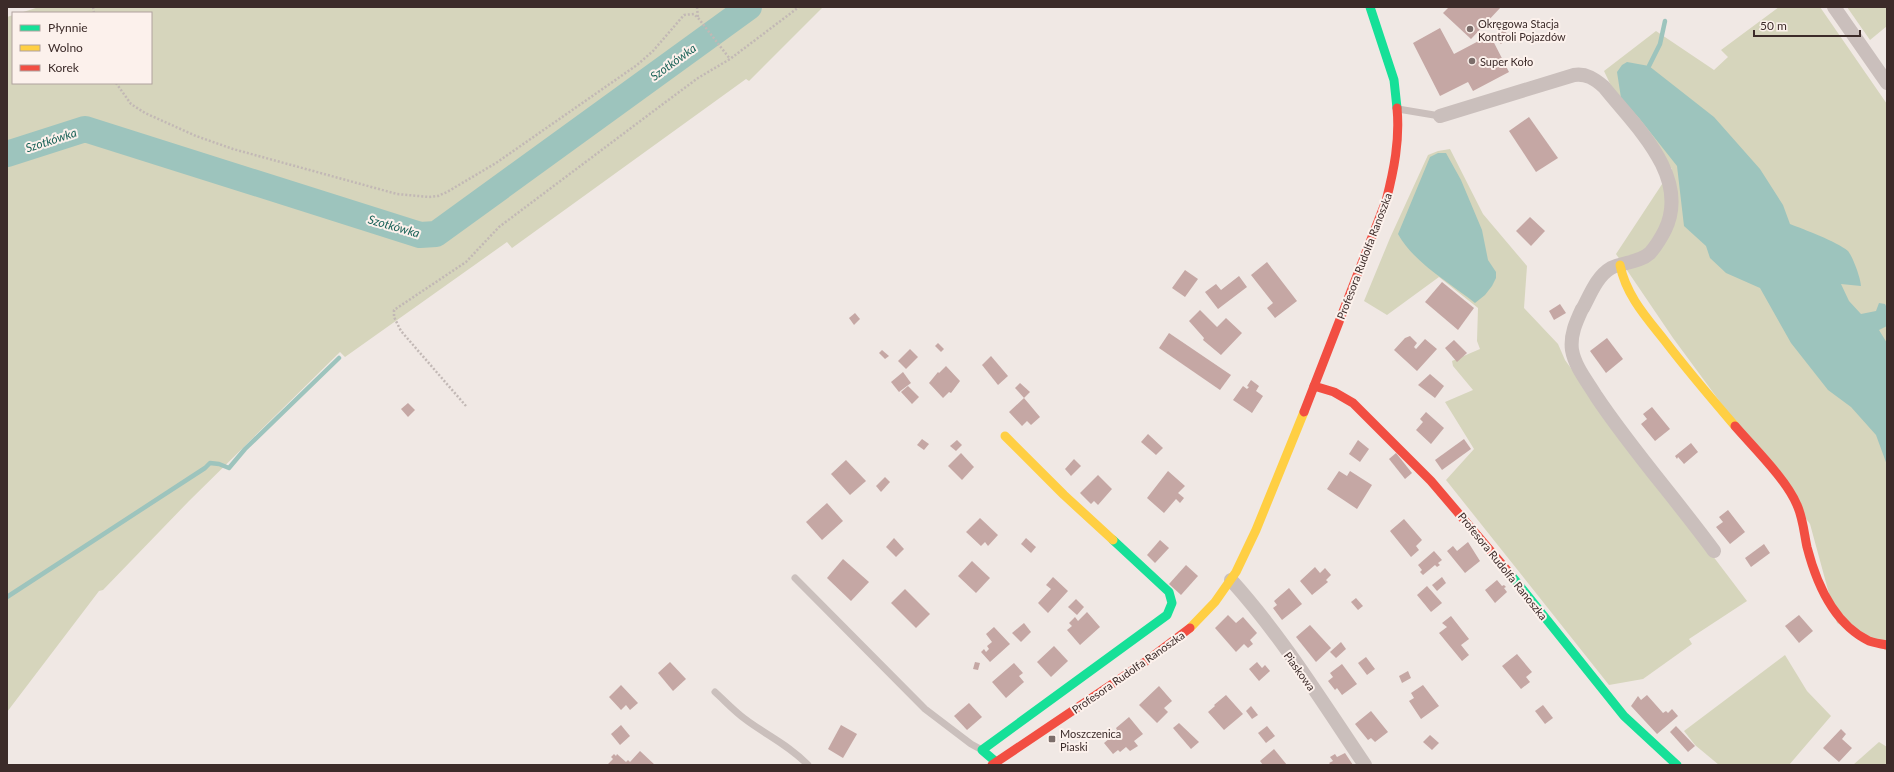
<svg xmlns="http://www.w3.org/2000/svg" width="1894" height="772" font-family="Lato,sans-serif">
<style>
.green{fill:#d6d5bc}
.water{fill:#9dc4bd}
.lines{fill:none;stroke-linecap:round;stroke-linejoin:round}
.stream{stroke:#9dc4bd;stroke-width:4.5}
.river{stroke:#9dc4bd;stroke-width:26}
.building{fill:#c5a7a4}
.path{stroke:#c2b8b5;stroke-width:2.5;stroke-dasharray:2 2;stroke-linecap:butt}
.lane{stroke:#cabfbc;stroke-width:7}
.street{stroke:#cabfbc;stroke-width:14}
.fast{stroke:#16e098;stroke-width:9}
.slow{stroke:#ffcf43;stroke-width:9}
.jam{stroke:#f24e42;stroke-width:9}
.poi-dot{fill:#7b6d6a;stroke:#fcf1ec;stroke-width:1.5}
.labels{text-anchor:middle;dominant-baseline:central;stroke-width:4;stroke-linejoin:round;paint-order:stroke}
.poi-label{font-size:11px;fill:#3c2b29;stroke:#fcf1ec;text-anchor:start}
.street-label{font-size:11px;fill:#3c2b29;stroke:#fcf1ec}
.water-label{font-size:12px;font-style:italic;fill:#1a6258;stroke:#fcf1ec}
</style>
<rect width="100%" height="100%" fill="#f0e8e4"/>
<g class="green">
<path d="M39,7H823L749,81L746,79L512,248L507,242L345,357L340,352L189,501L103,590L99,591L7,712V17L13,15V83H151V13H20Z"/>
<path d="M1779,7H1820L1887,104V651L1837,623L1810,524L1673,338L1616,254L1672,169L1615,94L1604,71L1656,31L1714,70L1728,57L1721,50Z"/>
<path d="M1847,7H1887V26L1870,40Z"/>
<path d="M1450,149L1483,214L1527,266L1524,308L1558,344L1565,360L1578,378L1747,601L1689,639L1692,644L1643,679L1609,685L1446,480L1474,449L1445,402L1473,390L1453,366L1452,361L1480,349L1477,341L1478,308L1439,277L1387,315L1364,301L1390,238L1428,155L1438,151Z"/>
<path d="M1785,655L1807,691L1831,716L1789,765H1719L1695,745L1684,731Z"/>
<path d="M1879,742L1887,747V765H1853Z"/>
</g>
<g class="water">
<path d="M1627,62L1649,66L1714,117L1760,169L1783,205L1790,224C1805,230 1836,241 1848,251C1853,257 1861,279 1861,286L1841,284L1849,301L1861,314L1876,311L1879,303L1885,304L1887,308V326L1879,330L1887,343V465L1876,435L1851,407L1828,390L1791,343L1760,288L1726,273L1710,258L1706,246L1684,226L1677,166L1639,118L1621,98L1617,72L1622,65Z"/>
<path d="M1438,153H1446L1461,180L1482,230L1488,260L1496,272V278L1492,286L1485,295L1475,303C1450,283 1413,262 1398,234L1430,157Z"/>
</g>
<g class="lines">
<g class="stream">
<path d="M1649,66L1660,44L1665,21"/>
<path d="M7,597L205,468L210,463L219,464L229,468L245,449L339,358"/>
</g>
<path class="river" d="M7,154L85,129L420,235L436,234L749,7"/>
</g>
<g class="building">
<path d="M1449,7H1501L1471,39L1443,13Z"/>
<path d="M1440,28L1454,54L1490,35L1509,72L1473,91L1468,82L1440,96L1413,43Z"/>
<path d="M1503,30L1509,35L1501,44L1495,39Z"/>
<path d="M1529,117L1558,158L1536,172L1509,131Z"/>
<path d="M1530,217L1545,231L1531,246L1516,231Z"/>
<path d="M1267,262L1297,301L1275,318L1267,308L1273,303L1251,275Z"/>
<path d="M1185,270L1198,279L1185,297L1172,288Z"/>
<path d="M1239,276L1247,287L1218,309L1205,292L1216,284L1221,290Z"/>
<path d="M1442,282L1474,308L1458,330L1425,302Z"/>
<path d="M1560,304L1566,313L1554,320L1549,311Z"/>
<path d="M1200,310L1217,327L1226,318L1242,333L1221,355L1203,340L1204,338L1189,321Z"/>
<path d="M855,313L860,319L854,325L849,318Z"/>
<path d="M1169,333L1231,375L1220,390L1159,348Z"/>
<path d="M1410,336L1417,343L1414,347L1416,349L1425,339L1437,349L1417,371L1394,350L1405,338Z"/>
<path d="M1607,338L1623,359L1606,373L1590,351Z"/>
<path d="M1454,340L1467,353L1457,362L1445,348Z"/>
<path d="M938,343L944,349L941,352L935,346Z"/>
<path d="M910,349L918,357L906,369L898,361Z"/>
<path d="M882,350L889,356L885,359L879,353Z"/>
<path d="M991,356L1008,376L998,385L982,365Z"/>
<path d="M946,366L960,381L951,393L949,392L943,398L929,383L938,372L939,373Z"/>
<path d="M903,372L911,383L899,392L891,382Z"/>
<path d="M1430,374L1444,386L1435,398L1418,385Z"/>
<path d="M1251,380L1259,386L1256,391L1263,396L1252,413L1233,400L1243,386L1247,389L1249,387L1247,386Z"/>
<path d="M1020,383L1030,392L1024,398L1015,388Z"/>
<path d="M908,386L919,397L912,404L901,392Z"/>
<path d="M1024,398L1040,417L1031,425L1027,421L1022,426L1009,412Z"/>
<path d="M408,403L415,410L408,417L401,409Z"/>
<path d="M1652,407L1670,429L1655,441L1641,424L1647,419L1643,414Z"/>
<path d="M1426,412L1444,428L1431,444L1416,430L1423,422L1420,419Z"/>
<path d="M1148,434L1163,448L1156,455L1141,442Z"/>
<path d="M922,439L929,444L924,450L917,445Z"/>
<path d="M1464,439L1471,449L1442,470L1435,460Z"/>
<path d="M957,440L962,445L956,451L950,446Z"/>
<path d="M1358,440L1369,449L1360,462L1349,454Z"/>
<path d="M1691,443L1698,452L1684,464L1678,457L1677,459L1675,456Z"/>
<path d="M961,453L974,467L962,480L948,466Z"/>
<path d="M1396,453L1412,473L1405,479L1389,459Z"/>
<path d="M1074,459L1081,466L1071,476L1065,469Z"/>
<path d="M846,460L866,481L850,495L831,474Z"/>
<path d="M1168,471L1185,486L1178,493L1184,498L1180,503L1176,499L1164,513L1147,498Z"/>
<path d="M1339,471L1347,476L1350,471L1372,485L1357,509L1327,489Z"/>
<path d="M1098,475L1112,489L1098,505L1094,501L1091,504L1080,493Z"/>
<path d="M885,477L890,482L881,492L876,486Z"/>
<path d="M827,503L843,521L822,540L806,522Z"/>
<path d="M1728,510L1745,532L1730,544L1716,527L1723,522L1719,517Z"/>
<path d="M980,518L998,535L988,546L985,542L981,546L966,532Z"/>
<path d="M1404,519L1422,540L1416,546L1419,550L1411,557L1390,531Z"/>
<path d="M894,538L904,549L896,557L886,547Z"/>
<path d="M1026,538L1036,547L1031,553L1021,544Z"/>
<path d="M1160,540L1169,548L1155,563L1147,555Z"/>
<path d="M1468,542L1480,561L1465,573L1447,551L1453,546L1457,551Z"/>
<path d="M1764,544L1770,553L1751,567L1745,558Z"/>
<path d="M1434,551L1442,560L1438,563L1440,565L1437,567L1435,565L1423,575L1420,572L1422,570L1418,565Z"/>
<path d="M843,559L869,582L851,601L827,578Z"/>
<path d="M972,561L990,578L976,593L958,576Z"/>
<path d="M1186,565L1198,576L1181,595L1169,584Z"/>
<path d="M1315,567L1320,573L1325,568L1331,575L1326,580L1328,582L1312,595L1300,581Z"/>
<path d="M1053,577L1068,591L1048,613L1038,603L1051,589L1046,585Z"/>
<path d="M1442,577L1446,583L1437,591L1432,585Z"/>
<path d="M1497,580L1502,586L1504,585L1506,587L1504,588L1507,592L1495,603L1485,590Z"/>
<path d="M1427,586L1442,603L1431,612L1417,595Z"/>
<path d="M1289,588L1302,604L1282,620L1273,608L1277,605L1274,601Z"/>
<path d="M905,589L930,614L916,628L891,603Z"/>
<path d="M1356,598L1363,606L1358,610L1351,602Z"/>
<path d="M1076,599L1084,607L1077,615L1068,607Z"/>
<path d="M1087,612L1100,627L1080,645L1067,630L1072,626L1069,623L1075,617L1078,621Z"/>
<path d="M1228,615L1236,623L1243,617L1257,633L1250,640L1253,644L1248,648L1244,644L1236,652L1215,628Z"/>
<path d="M1799,615L1813,631L1799,643L1785,626Z"/>
<path d="M1451,616L1469,639L1461,645L1469,655L1462,661L1439,633L1447,627L1442,623Z"/>
<path d="M1024,623L1031,632L1021,642L1012,633Z"/>
<path d="M1310,625L1331,648L1316,662L1296,637Z"/>
<path d="M994,627L1010,644L990,662L981,652L984,649L986,652L989,649L987,646L992,642L986,634Z"/>
<path d="M1341,642L1346,649L1336,658L1330,652Z"/>
<path d="M1054,646L1068,661L1051,677L1037,662Z"/>
<path d="M1517,654L1532,672L1526,677L1530,682L1521,689L1502,666Z"/>
<path d="M1366,657L1375,669L1367,675L1358,663Z"/>
<path d="M670,662L686,679L673,691L658,673Z"/>
<path d="M975,662L980,663L978,670L973,669Z"/>
<path d="M1257,662L1262,668L1265,665L1270,671L1259,681L1249,669Z"/>
<path d="M1014,663L1023,673L1019,676L1024,682L1006,698L992,682Z"/>
<path d="M1342,664L1357,684L1342,695L1337,688L1335,690L1328,681L1333,677L1330,673Z"/>
<path d="M1408,671L1411,678L1402,683L1399,676Z"/>
<path d="M621,685L638,703L630,710L626,705L621,710L609,697Z"/>
<path d="M1423,685L1439,706L1421,719L1409,701L1414,698L1411,693Z"/>
<path d="M1159,686L1172,701L1164,708L1168,712L1157,723L1139,705Z"/>
<path d="M1226,695L1243,714L1224,730L1208,712L1215,706L1214,705Z"/>
<path d="M1647,695L1663,713L1666,711L1668,713L1672,709L1678,716L1657,734L1631,706L1638,696L1641,700Z"/>
<path d="M969,703L982,717L967,730L954,716Z"/>
<path d="M1543,705L1553,718L1545,724L1535,711Z"/>
<path d="M1251,706L1258,715L1252,719L1246,711Z"/>
<path d="M1371,711L1388,732L1375,742L1371,738L1368,740L1355,724Z"/>
<path d="M1129,717L1143,734L1134,741L1138,746L1130,751L1126,747L1120,752L1118,750L1113,754L1104,743L1110,738L1109,736L1117,730L1116,728Z"/>
<path d="M1179,723L1199,742L1191,749L1173,728Z"/>
<path d="M621,725L630,736L620,745L611,734Z"/>
<path d="M841,725L857,734L843,758L828,749Z"/>
<path d="M1267,726L1275,736L1266,743L1258,733Z"/>
<path d="M1676,726L1695,746L1688,752L1670,732Z"/>
<path d="M1841,729L1846,734L1842,739L1852,748L1839,762L1823,748Z"/>
<path d="M1430,735L1439,743L1432,750L1423,742Z"/>
<path d="M1274,749L1287,765H1263L1260,761Z"/>
<path d="M640,751L655,765H607L613,759L611,757L614,754L616,756L617,754L626,762L628,760L630,762Z"/>
<path d="M1345,753L1353,765H1331L1329,763L1333,761L1330,757L1335,754L1337,757Z"/>
</g>
<g class="lines">
<g class="path">
<path d="M93,7L94,13"/>
<path d="M697,7L698,18"/>
<path d="M116,83L131,104L145,113L196,136L233,149L397,194L429,197L438,196L447,192L496,163L637,65L653,51L684,15L694,14L699,19L730,59"/>
<path d="M466,406L401,331L394,317V310L466,262L499,227L667,101L698,78L730,59L799,7"/>
</g>
<g class="lane">
<path d="M1398,109L1440,116"/>
<path d="M795,578L925,709L971,744L982,750"/>
<path d="M715,692C725,701 734,711 745,719C766,735 789,745 808,765"/>
</g>
<g class="street">
<path d="M1834,7L1887,83"/>
<path d="M1440,116L1574,75C1586,73 1595,79 1604,87C1634,125 1691,176 1665,230C1661,238 1656,246 1650,253C1639,263 1623,262 1611,268C1597,276 1590,295 1583,308"/>
<path d="M1582,309C1576,322 1570,335 1572,350C1575,367 1587,381 1596,396C1632,450 1676,499 1714,551"/>
<path d="M1231,580C1281,635 1323,703 1365,765"/>
</g>
<g class="fast">
<path d="M1370,7L1394,80L1397,108"/>
<path d="M1511,575L1624,716L1677,765"/>
<path d="M996,762L982,750L1167,615L1172,603L1169,592L1113,540"/>
</g>
<g class="slow">
<path d="M1620,265C1626,295 1646,317 1665,341C1687,370 1711,398 1735,426"/>
<path d="M1005,436L1064,495L1113,540"/>
<path d="M1190,628L1215,602L1236,572L1256,530L1304,412"/>
</g>
<g class="jam">
<path d="M1314,386L1334,392L1353,403L1431,481L1511,575"/>
<path d="M1304,412L1386,201C1394,170 1400,140 1397,108"/>
<path d="M1735,426C1754,448 1786,479 1797,505C1803,518 1804,533 1807,547C1816,582 1834,624 1869,641C1875,643 1881,644 1887,645"/>
<path d="M992,765L1145,662L1190,628"/>
</g>
</g>
<g class="poi-dot">
<circle cx="1470" cy="29" r="4"/>
<circle cx="1472" cy="61" r="4"/>
<rect x="1048" y="735" width="8" height="8" rx="2"/>
</g>
<g class="labels">
<g class="poi-label">
<text x="1478" y="23">Okręgowa Stacja<tspan x="1478" dy="13">Kontroli Pojazdów</tspan></text>
<text x="1480" y="61">Super Koło</text>
<text x="1060" y="733">Moszczenica<tspan x="1060" dy="13">Piaski</tspan></text>
</g>
<g class="street-label">
<text transform="translate(1364 256) rotate(-69)">Profesora Rudolfa Ranoszka</text>
<text transform="translate(1503 566) rotate(51)">Profesora Rudolfa Ranoszka</text>
<text transform="translate(1300 671) rotate(54)">Piaskowa</text>
<text transform="translate(1128 672) rotate(-35)">Profesora Rudolfa Ranoszka</text>
</g>
<g class="water-label">
<text transform="translate(673 62) rotate(-36)">Szotkówka</text>
<text transform="translate(51 140) rotate(-18)">Szotkówka</text>
<text transform="translate(394 226) rotate(16)">Szotkówka</text>
</g>
</g>
<rect width="1894" height="772" fill="none" stroke="#3c2b29" stroke-width="16"/>
<rect x="12" y="12" width="140" height="72" fill="#fcf1ec" stroke="#afa29e"/>
<rect x="20" y="25" width="20" height="6" fill="#16e098" stroke="#afa29e"/>
<text x="48" y="32" font-size="12" fill="#3c2b29">Płynnie</text>
<rect x="20" y="45" width="20" height="6" fill="#ffcf43" stroke="#afa29e"/>
<text x="48" y="52" font-size="12" fill="#3c2b29">Wolno</text>
<rect x="20" y="65" width="20" height="6" fill="#f24e42" stroke="#afa29e"/>
<text x="48" y="72" font-size="12" fill="#3c2b29">Korek</text>
<path d="M1754 30v6h106v-6" fill="none" stroke="#3c2b29" stroke-width="2"/>
<text x="1760" y="30" font-size="12" fill="#3c2b29" stroke="#fcf1ec" stroke-width="3" paint-order="stroke">50 m</text>
</svg>
